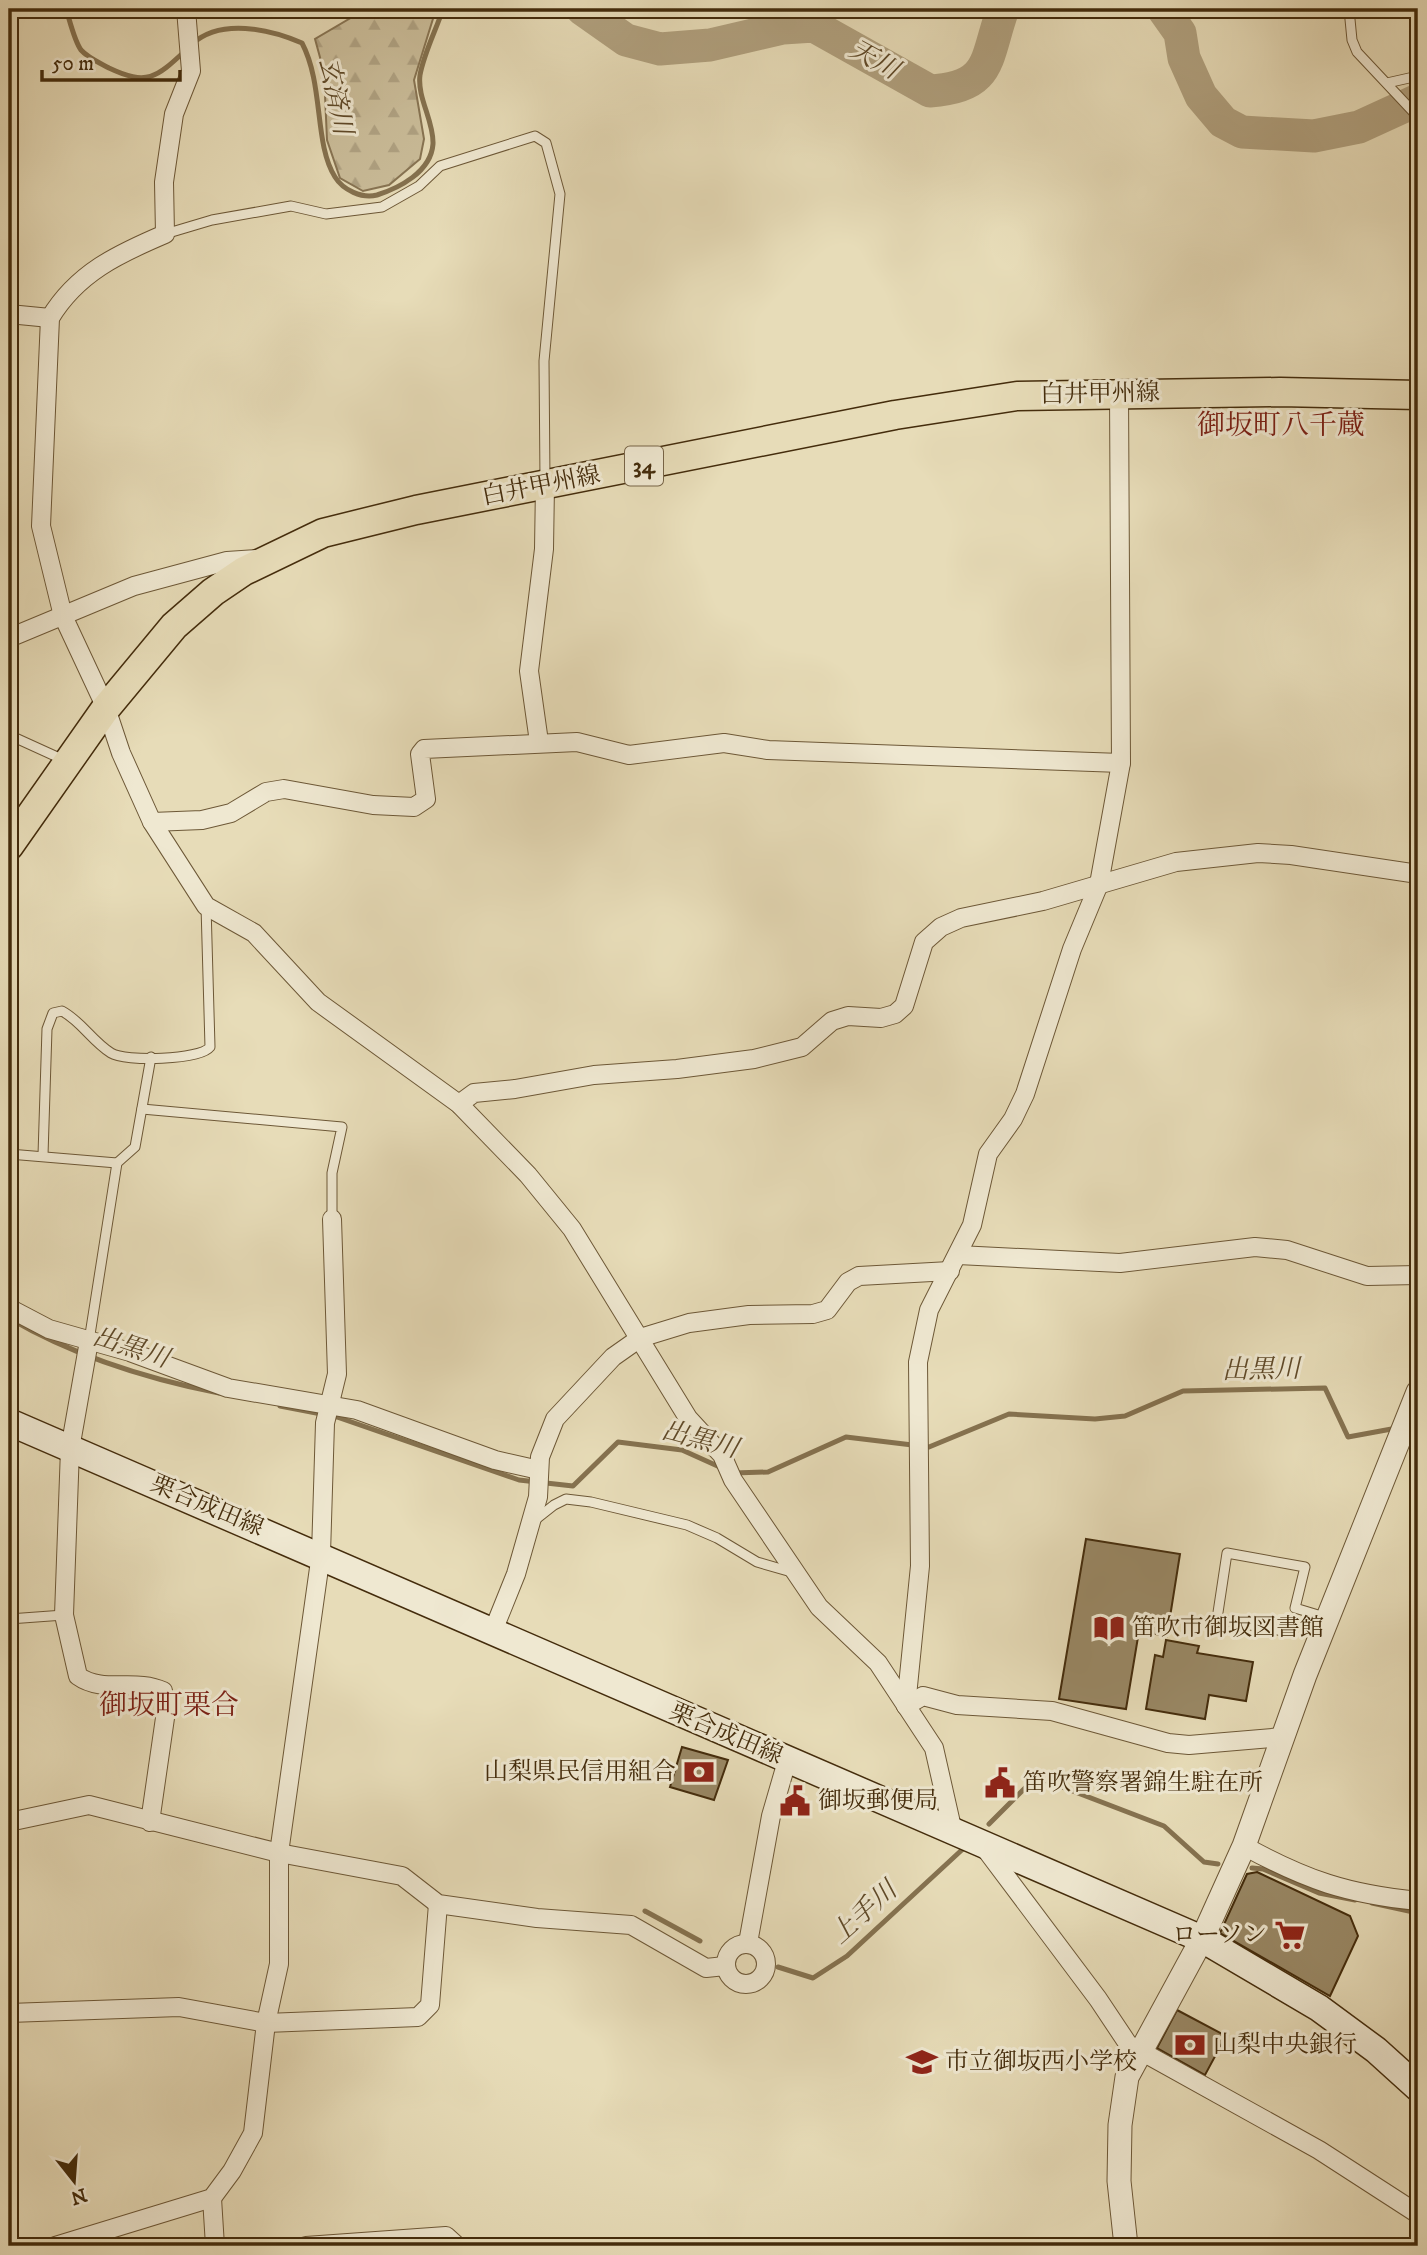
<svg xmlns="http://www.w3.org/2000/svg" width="1427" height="2255" font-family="'IM FELL DW Pica','Noto Serif JP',serif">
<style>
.forest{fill:url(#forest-firs);stroke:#887554;stroke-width:2}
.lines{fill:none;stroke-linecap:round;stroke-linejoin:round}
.stream{stroke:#857250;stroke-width:5}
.river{stroke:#b0a07e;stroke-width:33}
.building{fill:#998865;stroke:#442c0c;stroke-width:2}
.service-casing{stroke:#6d5837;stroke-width:11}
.minor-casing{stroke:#6d5837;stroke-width:20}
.tertiary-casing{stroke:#6d5837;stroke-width:25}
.secondary-casing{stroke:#442c0c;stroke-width:29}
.primary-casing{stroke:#442c0c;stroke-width:31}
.service{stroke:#efe8d1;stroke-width:9}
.minor{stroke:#efe8d1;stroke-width:18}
.tertiary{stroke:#efe8d1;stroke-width:23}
.secondary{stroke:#efe8d1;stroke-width:26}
.primary{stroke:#e7dcb8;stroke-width:28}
.labels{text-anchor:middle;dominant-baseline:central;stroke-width:6;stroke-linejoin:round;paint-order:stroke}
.shield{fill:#efe8d1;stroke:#776447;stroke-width:2}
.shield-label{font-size:23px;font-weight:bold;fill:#442c0c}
.street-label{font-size:24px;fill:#442c0c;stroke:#efe8d1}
.poi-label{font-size:24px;fill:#442c0c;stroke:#efe8d1;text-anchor:start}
.water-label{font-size:26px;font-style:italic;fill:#5f4928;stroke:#efe8d1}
.quarter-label{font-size:28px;fill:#7a1f14;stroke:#efe8d1}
</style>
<defs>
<pattern id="forest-firs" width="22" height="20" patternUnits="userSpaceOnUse" patternTransform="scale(1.75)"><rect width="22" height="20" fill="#cbbe9b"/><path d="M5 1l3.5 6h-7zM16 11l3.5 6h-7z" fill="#b0a384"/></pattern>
</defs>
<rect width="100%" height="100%" fill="#e7dcb8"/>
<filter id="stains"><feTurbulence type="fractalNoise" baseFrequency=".00286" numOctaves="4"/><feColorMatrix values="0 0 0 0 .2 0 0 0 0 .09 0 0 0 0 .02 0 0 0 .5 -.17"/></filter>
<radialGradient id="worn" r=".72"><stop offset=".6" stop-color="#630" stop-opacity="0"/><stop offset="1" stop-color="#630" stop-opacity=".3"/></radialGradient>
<path class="forest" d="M366,9H436L414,80L424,139L420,159L389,185L363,191L340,178L327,140L324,72L315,39Z"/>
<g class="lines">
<g class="stream">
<path d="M66,9C70,21 74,40 81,50C88,58 100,63 109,68C147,86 156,78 185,51"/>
<path d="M192,44C221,18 269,29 302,43C324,85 314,144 335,177C343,190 362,199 377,195C399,188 431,172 433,144C434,121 417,98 420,75C424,53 436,30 443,9"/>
<path d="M9,1318C72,1355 148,1379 219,1393"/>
<path d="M280,1406L337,1417L519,1480L573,1486L618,1442L682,1450L722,1468"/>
<path d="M734,1473L768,1472L846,1437L929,1447L1009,1414L1095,1419L1125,1416L1183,1391L1325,1388L1348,1437L1397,1428"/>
<path d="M989,1824L1036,1777L1164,1826L1204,1862L1218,1864"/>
<path d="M1252,1868L1263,1869L1319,1893L1355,1900"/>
<path d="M1372,1903L1418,1913"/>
<path d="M645,1911L700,1941"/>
<path d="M778,1967L813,1978L847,1956L965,1847"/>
</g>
<g class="river">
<path d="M582,9L626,40L660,49L710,45L783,28L814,26L930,91C993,87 985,59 1003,9"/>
<path d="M1163,9L1180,33L1184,58L1201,96L1223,122L1242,132L1314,136L1359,127L1418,100"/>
</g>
</g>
<g class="building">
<path d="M1086,1539L1180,1554L1167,1636L1139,1631L1126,1709L1059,1699Z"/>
<path d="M1166,1640L1199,1646L1197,1653L1253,1662L1246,1701L1209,1695L1205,1719L1146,1709L1155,1655L1163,1657Z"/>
<path d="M682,1747L728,1760L714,1800L670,1787Z"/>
<path d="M1257,1872L1350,1916L1358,1936L1330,1996L1220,1933L1247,1874Z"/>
<path d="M1177,2010L1226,2036L1205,2075L1157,2048Z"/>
</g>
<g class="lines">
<g class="service-casing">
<g id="service">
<path d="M1349,9L1352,40L1357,52L1418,117"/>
<path d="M1387,83L1418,76"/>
<path d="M165,234L212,220L291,206L326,214L382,207L419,186L440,166L535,136L546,143L560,194L544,361L545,481"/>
<path d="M9,735L64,760"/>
<path d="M142,1109L342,1127L332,1173V1219"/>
<path d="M9,1154L117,1163"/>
<path d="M43,1155L47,1029L53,1013L62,1011C81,1021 92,1041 111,1053C125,1062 200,1060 210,1047L206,906"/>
<path d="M89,1341L117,1163L135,1147L151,1057"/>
<path d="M535,1520L554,1505L566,1499L591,1502L687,1525L717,1538L757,1562L795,1573"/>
<path d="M9,1619L64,1615"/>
<path d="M1321,1630L1291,1620L1289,1632L1217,1619L1227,1553L1305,1567L1295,1608L1328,1618"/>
</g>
</g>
<g class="minor-casing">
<g id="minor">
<path d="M186,9L191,71L174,114L164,182L165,234C118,254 77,273 50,318L41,526L63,616L106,708L121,753L152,822L206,906L254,933L318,1002L459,1104L528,1175L572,1229L688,1418L722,1455L733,1480L819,1607L878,1663L934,1748L953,1832"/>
<path d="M9,314L50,318"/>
<path d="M9,638L134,586L227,561L257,559"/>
<path d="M539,742L529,671L544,549L545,485"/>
<path d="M152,822L202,820L231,813L266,792L284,789L373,805L414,807L426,799L420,754L424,749L577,742L629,755L724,743L768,750L1121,763"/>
<path d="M459,1104L474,1093L515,1089L594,1075L677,1069L754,1059L802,1047L832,1021L848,1016L881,1018L895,1014L904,1006L924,942L941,927L961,918L1043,901L1176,862L1258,853L1291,855L1418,874"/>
<path d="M958,1255L1120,1263L1255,1247L1287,1250L1367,1276L1418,1275"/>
<path d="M9,1308L49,1329L130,1352L228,1388L357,1410L495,1460L539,1470"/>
<path d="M89,1341L70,1449L64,1615L78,1676C103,1694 135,1678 163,1691L166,1711L150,1822"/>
<path d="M493,1631L516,1574L538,1497L540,1457L555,1419L613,1357L640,1338L689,1323L749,1315L813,1314L827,1310L848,1282L859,1276L950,1271"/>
<path d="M906,1706L920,1566L918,1362L929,1310L972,1225L988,1154L1013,1119L1025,1094L1072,949L1099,884L1121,763L1119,393"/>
<path d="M906,1706L923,1696L957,1705L1052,1711L1168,1743L1189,1745L1283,1737"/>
<path d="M9,1822L89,1805L279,1853L402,1876L438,1904L537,1918L631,1925L706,1968L725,1966"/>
<path d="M1244,1846C1306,1880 1347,1894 1418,1901"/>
<path d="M984,1847L1098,1999L1128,2044L1319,2150L1418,2214"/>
<path d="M748,1943L771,1816L787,1761"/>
<circle cx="746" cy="1964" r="20"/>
<path d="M9,2013L179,2007L266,2023L418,2017L430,2005L438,1904"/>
<path d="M212,2198L215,2246"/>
<path d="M55,2246L212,2198L232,2171L253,2133L266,2023L279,1964V1853L321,1554L325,1423L337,1374L332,1219"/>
<path d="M306,2246L446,2236L457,2246"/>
</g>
</g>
<g class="tertiary-casing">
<path id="tertiary" d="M1126,2246L1119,2181L1120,2125L1127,2077L1202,1939L1244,1846L1305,1675L1418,1392"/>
</g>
<g class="secondary-casing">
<path id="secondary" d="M9,1422L1202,1939L1319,2008L1376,2050L1418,2088"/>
</g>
<g class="primary-casing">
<path id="primary" d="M9,846L106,708L174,626L213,592L244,571L323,533L416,510L895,415L1017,396L1280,392L1418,395"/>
</g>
<use href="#service" class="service"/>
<use href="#minor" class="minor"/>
<use href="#tertiary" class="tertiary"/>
<use href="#secondary" class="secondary"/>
<use href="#primary" class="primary"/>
</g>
<defs>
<g id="library-bare" transform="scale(2.415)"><path d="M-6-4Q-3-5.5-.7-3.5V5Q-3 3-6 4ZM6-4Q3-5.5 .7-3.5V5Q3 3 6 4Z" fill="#8f2418" stroke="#efe8d1" stroke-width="2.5" paint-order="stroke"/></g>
<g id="bank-bare" transform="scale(2.415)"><path d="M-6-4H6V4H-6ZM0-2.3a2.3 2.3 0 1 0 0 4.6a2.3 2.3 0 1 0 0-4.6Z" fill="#8f2418" stroke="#efe8d1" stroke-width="2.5" paint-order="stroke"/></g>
<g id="civic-bare" transform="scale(2.415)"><path d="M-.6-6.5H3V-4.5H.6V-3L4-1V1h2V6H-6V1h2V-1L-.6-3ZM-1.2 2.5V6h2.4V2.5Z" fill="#8f2418" stroke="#efe8d1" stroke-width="2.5" paint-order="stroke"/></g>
<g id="supermarket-bare" transform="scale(2.415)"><path d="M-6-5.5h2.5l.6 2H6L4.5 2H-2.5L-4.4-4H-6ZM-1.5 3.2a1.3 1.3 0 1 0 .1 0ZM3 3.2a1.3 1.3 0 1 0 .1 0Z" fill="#8f2418" stroke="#efe8d1" stroke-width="2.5" paint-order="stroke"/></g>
<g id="school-bare" transform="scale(2.415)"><path d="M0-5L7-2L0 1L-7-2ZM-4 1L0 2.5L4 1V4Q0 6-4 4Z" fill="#8f2418" stroke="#efe8d1" stroke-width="2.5" paint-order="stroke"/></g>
</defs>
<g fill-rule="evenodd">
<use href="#library-bare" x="1109" y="1628"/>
<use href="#bank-bare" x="699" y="1772"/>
<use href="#civic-bare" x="1000" y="1783"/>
<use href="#civic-bare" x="795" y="1801"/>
<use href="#supermarket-bare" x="1290" y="1935"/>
<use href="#bank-bare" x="1190" y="2045"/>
<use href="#school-bare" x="922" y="2062"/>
</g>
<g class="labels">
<rect class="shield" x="625" y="446.5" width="38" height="39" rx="5"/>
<g class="shield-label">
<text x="644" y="466">34</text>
</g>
<g class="street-label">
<text transform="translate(1100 394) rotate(-1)">白井甲州線</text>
<text transform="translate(541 486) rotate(-11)">白井甲州線</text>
<text transform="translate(207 1506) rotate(23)">栗合成田線</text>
<text transform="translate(726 1734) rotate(23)">栗合成田線</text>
</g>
<g class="poi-label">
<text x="1132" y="1628">笛吹市御坂図書館</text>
<text x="676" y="1772" text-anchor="end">山梨県民信用組合</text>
<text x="1023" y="1783">笛吹警察署錦生駐在所</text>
<text x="818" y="1801">御坂郵便局</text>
<text x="1267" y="1935" text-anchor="end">ローソン</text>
<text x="1213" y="2045">山梨中央銀行</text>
<text x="945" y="2062">市立御坂西小学校</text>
</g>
<g class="water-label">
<text transform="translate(874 60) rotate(29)">天川</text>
<text transform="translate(335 96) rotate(78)">玄済川</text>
<text transform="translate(131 1348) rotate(18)">出黒川</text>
<text transform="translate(1261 1370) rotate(-1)">出黒川</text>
<text transform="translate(700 1440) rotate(15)">出黒川</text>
<text transform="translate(864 1913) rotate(-42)">上手川</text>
</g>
<g class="quarter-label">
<text x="1281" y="425">御坂町八千蔵</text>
<text x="169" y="1705">御坂町栗合</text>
</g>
</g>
<rect width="1427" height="2255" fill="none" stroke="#e7dcb8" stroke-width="35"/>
<rect x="10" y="10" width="1406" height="2234" fill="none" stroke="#442c0c" stroke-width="3.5"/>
<rect x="18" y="18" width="1392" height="2220" fill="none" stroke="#442c0c" stroke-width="2"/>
<g transform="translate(74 2181) rotate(163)" stroke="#efe8d1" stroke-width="5" paint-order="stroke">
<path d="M0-5L12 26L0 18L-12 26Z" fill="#442c0c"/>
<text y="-10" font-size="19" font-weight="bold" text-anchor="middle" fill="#442c0c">N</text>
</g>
<path d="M42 70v10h138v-10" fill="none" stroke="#442c0c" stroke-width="3.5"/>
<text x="52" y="70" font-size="21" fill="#442c0c" stroke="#efe8d1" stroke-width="5" paint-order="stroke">50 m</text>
<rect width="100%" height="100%" filter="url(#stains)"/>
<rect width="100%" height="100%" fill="url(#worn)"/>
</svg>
